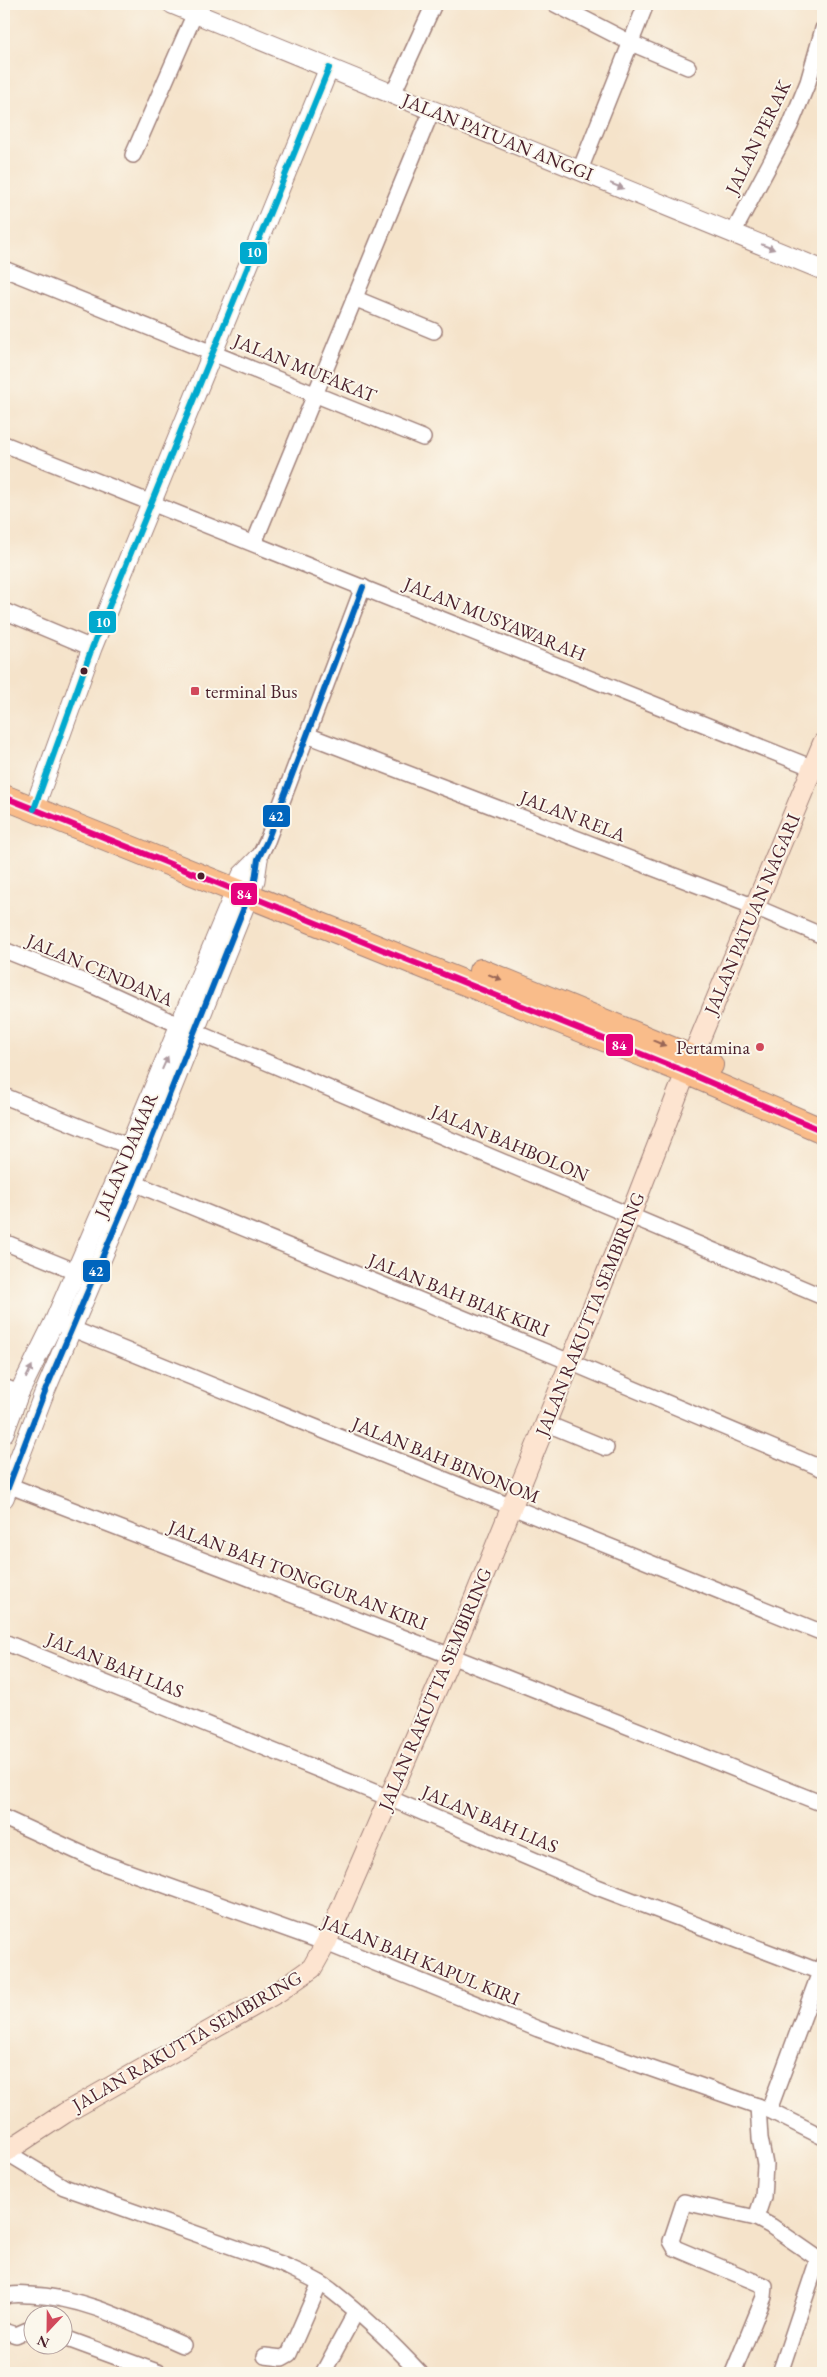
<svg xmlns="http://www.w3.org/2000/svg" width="827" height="2377" font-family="'EB Garamond',serif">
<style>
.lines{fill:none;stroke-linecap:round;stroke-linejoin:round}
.minor-casing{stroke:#a0817a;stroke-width:18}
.tertiary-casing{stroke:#a0817a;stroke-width:21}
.secondary-casing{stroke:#a0817a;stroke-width:22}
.trunk-casing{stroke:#a0817a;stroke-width:26}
.minor{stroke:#fff;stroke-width:15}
.tertiary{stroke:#fff;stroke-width:19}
.secondary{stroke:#fde4d0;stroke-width:20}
.trunk{stroke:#f9bc8a;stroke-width:24}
.bus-1-casing{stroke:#fbf7ec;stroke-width:10}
.bus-2-casing{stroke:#fbf7ec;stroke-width:10}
.bus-3-casing{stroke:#fbf7ec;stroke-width:10}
.bus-1{stroke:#e5007d;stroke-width:6}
.bus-2{stroke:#00a9ce;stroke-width:6}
.bus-3{stroke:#0065bd;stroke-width:6}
.oneway{fill:#ae9aa0}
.oneway2{fill:#996656}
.bus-dot{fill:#4a1f2b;stroke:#fbf7ec;stroke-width:2}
.poi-dot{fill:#d1495b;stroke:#fbf7ec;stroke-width:2}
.labels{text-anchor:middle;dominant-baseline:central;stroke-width:4;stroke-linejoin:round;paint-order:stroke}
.street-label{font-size:19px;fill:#4a1f2b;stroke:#fbf7ec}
.poi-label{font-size:19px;fill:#4a1f2b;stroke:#fbf7ec;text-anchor:start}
.line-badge{stroke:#fbf7ec;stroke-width:2}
.badge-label{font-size:14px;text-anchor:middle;font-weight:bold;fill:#fff}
</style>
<rect width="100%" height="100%" fill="#fbf7ec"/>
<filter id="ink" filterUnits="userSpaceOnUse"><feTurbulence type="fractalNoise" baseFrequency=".02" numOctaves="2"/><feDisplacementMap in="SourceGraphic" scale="10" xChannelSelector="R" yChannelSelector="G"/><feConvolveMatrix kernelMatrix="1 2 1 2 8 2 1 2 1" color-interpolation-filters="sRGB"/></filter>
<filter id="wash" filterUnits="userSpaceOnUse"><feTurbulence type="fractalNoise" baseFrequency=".0096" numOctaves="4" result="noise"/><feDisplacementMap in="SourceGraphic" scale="20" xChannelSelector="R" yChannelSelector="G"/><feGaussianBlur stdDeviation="1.12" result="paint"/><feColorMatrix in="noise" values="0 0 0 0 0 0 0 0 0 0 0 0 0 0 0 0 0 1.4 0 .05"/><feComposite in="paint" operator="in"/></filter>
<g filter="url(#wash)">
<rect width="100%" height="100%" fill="#f5e3ca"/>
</g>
<g filter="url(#ink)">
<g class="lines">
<g class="minor-casing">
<g id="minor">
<path d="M555,4L631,43L688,67"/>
<path d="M393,94L434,4"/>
<path d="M133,155L195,13"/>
<path d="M580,170L646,4"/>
<path d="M733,233L790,126L808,82L823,29"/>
<path d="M4,269L423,438"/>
<path d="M354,298L434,331"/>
<path d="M4,444L823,772"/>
<path d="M254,543L432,110"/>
<path d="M4,611L92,648"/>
<path d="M307,735L755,907L823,936"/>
<path d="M258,859L267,841L363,587"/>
<path d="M4,950L87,983L181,1026L823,1297"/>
<path d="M4,1096L128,1146"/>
<path d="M134,1183L570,1362L823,1469"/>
<path d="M4,1242L75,1271"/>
<path d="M63,1325L823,1633"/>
<path d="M4,1387L19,1393"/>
<path d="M545,1423L606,1448"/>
<path d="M8,1485L451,1656L823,1804"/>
<path d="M4,1642L389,1798L597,1887L823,1973"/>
<path d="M4,1818L98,1861L326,1943L538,2029L769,2110L823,2137"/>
<path d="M769,2110L823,1964"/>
<path d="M6,2152L64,2187L281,2264C298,2272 317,2279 332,2291C364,2316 393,2344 420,2373"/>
<path d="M756,2218L763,2197L765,2165L760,2138L758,2106"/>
<path d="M4,2297C12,2293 22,2295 30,2295C85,2297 133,2323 183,2345"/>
<path d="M4,2331L16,2335L32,2328"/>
<path d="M62,2337L160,2373"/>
<path d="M265,2356L282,2358L289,2354L320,2283"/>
<path d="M323,2373L356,2312"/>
<path d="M733,2373L764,2297L765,2286L675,2248L671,2241L684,2202L756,2218L771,2226L823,2262"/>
<path d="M780,2373L818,2259"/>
</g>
</g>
<g class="tertiary-casing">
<g id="tertiary">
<path d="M172,4L823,270"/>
<path d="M34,809L92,648L329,68"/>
<path d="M4,1433L19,1393L54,1322L118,1174L242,875L258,859"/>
<path d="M4,1498L43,1396L134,1183L255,880L258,859"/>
</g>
</g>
<g class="secondary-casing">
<path id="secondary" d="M4,2153L65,2113L278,1992L312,1968L326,1943L451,1656L630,1216L686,1072L823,743"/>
</g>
<g class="trunk-casing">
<g id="trunk">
<path d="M4,797L686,1072L823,1131"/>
<path d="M481,971L711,1065"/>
</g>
</g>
<use href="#minor" class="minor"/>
<use href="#tertiary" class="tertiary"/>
<use href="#secondary" class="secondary"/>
<use href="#trunk" class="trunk"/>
<g class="bus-1-casing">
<path id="bus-1" d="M4,797L686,1072L823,1131"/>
</g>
<g class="bus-2-casing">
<path id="bus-2" d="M34,809L92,648L329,68"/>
</g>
<g class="bus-3-casing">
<path id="bus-3" d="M4,1498L43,1396L134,1183L255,880L258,859L267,841L363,587"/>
</g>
<use href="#bus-1" class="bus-1"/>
<use href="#bus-2" class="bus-2"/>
<use href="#bus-3" class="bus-3"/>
</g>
<defs><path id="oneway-solid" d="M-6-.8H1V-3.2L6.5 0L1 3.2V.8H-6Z" transform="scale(1.25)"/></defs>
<g class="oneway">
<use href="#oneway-solid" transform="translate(617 186) rotate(22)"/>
<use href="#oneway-solid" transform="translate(768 247) rotate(22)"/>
<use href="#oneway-solid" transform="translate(165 1063) rotate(-66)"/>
<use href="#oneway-solid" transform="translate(29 1372) rotate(-64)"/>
</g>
<g class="oneway2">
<use href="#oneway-solid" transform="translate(495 977) rotate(22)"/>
<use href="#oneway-solid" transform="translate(659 1043) rotate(22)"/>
</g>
</g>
<g class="bus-dot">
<circle cx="84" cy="671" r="4.5"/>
<circle cx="201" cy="876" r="4.5"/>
</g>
<g class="poi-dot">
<rect x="190" y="686" width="10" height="10" rx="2.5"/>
<circle cx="760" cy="1047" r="5"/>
</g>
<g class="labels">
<g class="street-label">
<text transform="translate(498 137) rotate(22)">JALAN PATUAN ANGGI</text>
<text transform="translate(758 137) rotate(-64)">JALAN PERAK</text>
<text transform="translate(305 368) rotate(22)">JALAN MUFAKAT</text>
<text transform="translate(495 619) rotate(22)">JALAN MUSYAWARAH</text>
<text transform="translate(573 816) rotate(21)">JALAN RELA</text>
<text transform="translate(752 914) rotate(-67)">JALAN PATUAN NAGARI</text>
<text transform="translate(100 970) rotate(23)">JALAN CENDANA</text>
<text transform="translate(510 1143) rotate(23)">JALAN BAHBOLON</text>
<text transform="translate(126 1155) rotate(-67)">JALAN DAMAR</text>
<text transform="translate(459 1295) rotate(22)">JALAN BAH BIAK KIRI</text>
<text transform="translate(590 1314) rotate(-68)">JALAN RAKUTTA SEMBIRING</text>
<text transform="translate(446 1460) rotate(22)">JALAN BAH BINONOM</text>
<text transform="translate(298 1575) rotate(21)">JALAN BAH TONGGURAN KIRI</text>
<text transform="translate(115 1665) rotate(22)">JALAN BAH LIAS</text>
<text transform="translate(435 1689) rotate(-67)">JALAN RAKUTTA SEMBIRING</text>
<text transform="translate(490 1819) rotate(23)">JALAN BAH LIAS</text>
<text transform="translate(421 1960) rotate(22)">JALAN BAH KAPUL KIRI</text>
<text transform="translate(187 2041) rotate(-30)">JALAN RAKUTTA SEMBIRING</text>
</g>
<g class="poi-label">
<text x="205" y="691">terminal Bus</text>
<text x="750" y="1047" text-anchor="end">Pertamina</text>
</g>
</g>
<g class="line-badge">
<rect x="239" y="241" width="29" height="24" rx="5" fill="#00a9ce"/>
<rect x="88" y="610" width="29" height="24" rx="5" fill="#00a9ce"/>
<rect x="262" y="804" width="29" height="24" rx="5" fill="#0065bd"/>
<rect x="230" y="882" width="28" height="24" rx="5" fill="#e5007d"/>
<rect x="605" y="1033" width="29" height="24" rx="5" fill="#e5007d"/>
<rect x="82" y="1259" width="29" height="24" rx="5" fill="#0065bd"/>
</g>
<g class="badge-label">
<text x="254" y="257">10</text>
<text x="103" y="627">10</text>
<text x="276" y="821">42</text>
<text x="244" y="899">84</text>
<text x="619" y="1050">84</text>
<text x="96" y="1276">42</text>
</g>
<rect width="827" height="2377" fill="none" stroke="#fbf7ec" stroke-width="20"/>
<g transform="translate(48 2330) rotate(202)"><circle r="24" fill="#fbf7ec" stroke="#b4a19f"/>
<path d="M0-4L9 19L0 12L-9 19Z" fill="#d1495b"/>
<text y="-8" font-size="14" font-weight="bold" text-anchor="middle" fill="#4a1f2b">N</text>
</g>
</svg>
